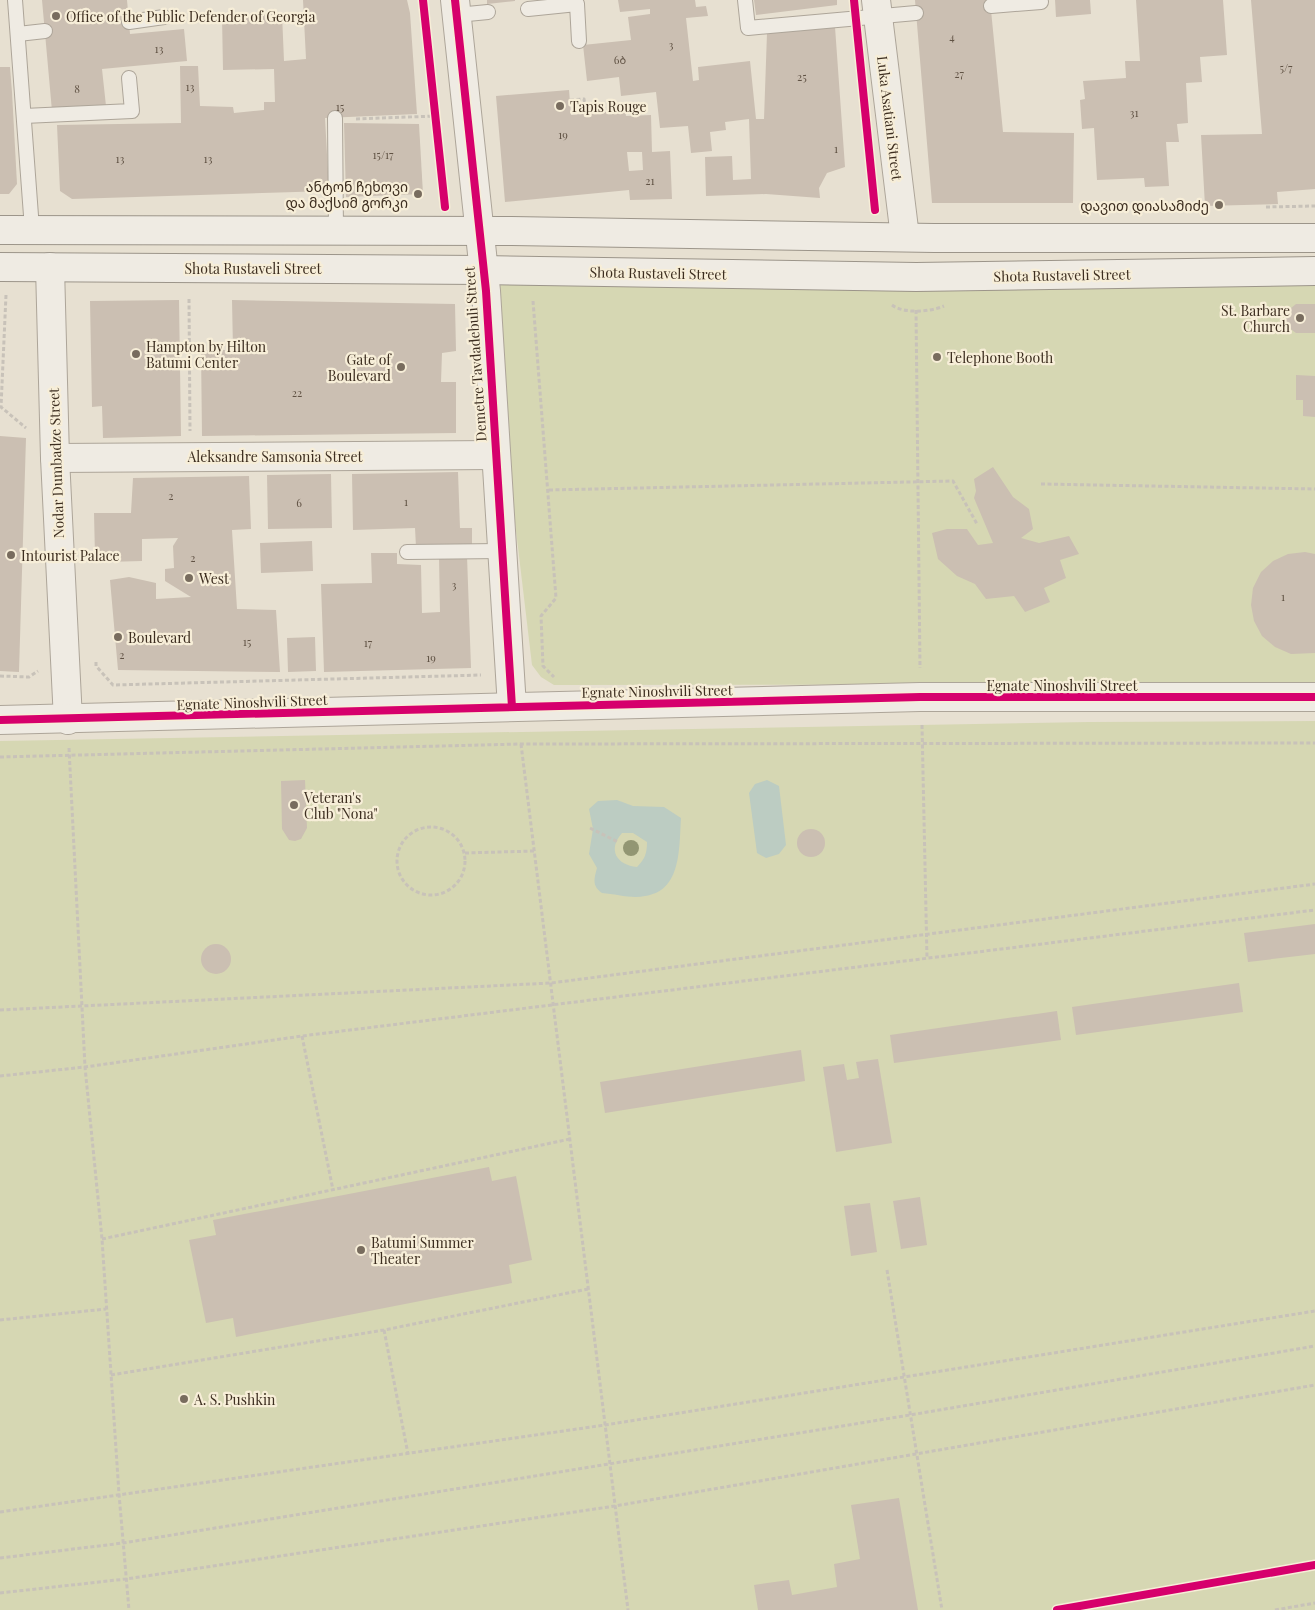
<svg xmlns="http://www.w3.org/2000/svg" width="1315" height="1610" font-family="'Playfair Display','Noto Sans Georgian',serif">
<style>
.green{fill:#d6d7b3}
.water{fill:#bcccc2;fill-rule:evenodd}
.building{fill:#cbbfb2;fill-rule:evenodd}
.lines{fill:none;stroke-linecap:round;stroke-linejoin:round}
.lane-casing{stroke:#ada599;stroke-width:16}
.street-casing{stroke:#ada599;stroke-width:30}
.secondary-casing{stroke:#9c958a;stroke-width:30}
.path{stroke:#c8c2b9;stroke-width:3;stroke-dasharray:4 2.5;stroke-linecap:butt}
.lane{stroke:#efebe3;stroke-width:14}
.street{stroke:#efebe3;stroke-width:28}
.secondary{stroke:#efebe3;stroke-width:28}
.cycleway-casing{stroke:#f7eed8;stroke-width:11}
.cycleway{stroke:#d6006c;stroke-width:8}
.tree{fill:#929673}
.poi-dot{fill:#786c5e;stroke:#f7eed8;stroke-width:2}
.labels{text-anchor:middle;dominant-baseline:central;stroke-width:4.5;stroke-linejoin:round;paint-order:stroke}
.number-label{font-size:11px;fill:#605244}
.poi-label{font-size:14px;fill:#3d2e20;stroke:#f7eed8;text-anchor:start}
.street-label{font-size:14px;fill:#3d2e20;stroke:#f7eed8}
</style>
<rect width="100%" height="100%" fill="#e7e0d1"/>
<g class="green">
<path d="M1315,282V684L554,685L541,677L532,665L489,304L502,283Z"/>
<path d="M1315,721V1610H0V741L1089,722Z"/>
</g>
<g class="water">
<path d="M767,780L779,786L786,845L779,854L766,858L757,853L749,793L755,784Z"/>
<path d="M617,800L633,806L664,807L681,818C679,847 682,891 645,896C632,899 616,894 602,893C592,886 594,879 597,868L589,854L593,829L589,809L598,801ZM622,833H633L647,842C647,853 645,859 637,867C617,865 607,850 622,833Z"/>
</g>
<g class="building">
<path d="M42,0H127L130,34L184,29L187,61L102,69L106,106L52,111Z"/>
<path d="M303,0H407L410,13L417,114L325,118L329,191L72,199L60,191L57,125L181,123L180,66H198L200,106L233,107L234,113L264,110V102H275L274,69L223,70L222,16L282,14L284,61L306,59Z"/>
<path d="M487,0H515V1L487,4Z"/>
<path d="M618,0H695L696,7L706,6L708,16L686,18L693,81L699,80L698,67L750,61L756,119H764L767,33L835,27L845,167L827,173L819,188L820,198L766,194L706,196L705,157L732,156L733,180L751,179L749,119L725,122L726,130L710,132L712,151L691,153L688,126L660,128L656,92L621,96L619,77L587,81L583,45L631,40L628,17L650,14V9L620,12Z"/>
<path d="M754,0H837V5L756,15Z"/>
<path d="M915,0H990L1003,132L1074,133L1073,203H932Z"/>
<path d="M1055,0H1090L1091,14L1056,17Z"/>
<path d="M1136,0H1223L1227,55L1200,57L1202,82L1186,83L1188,123L1177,124L1179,142H1166L1169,186L1145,187L1144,178L1097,180L1094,128L1082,129L1080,100L1085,99L1083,81L1126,78L1125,61H1140Z"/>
<path d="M1251,0H1315V189L1277,192L1278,204L1205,206L1201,135L1262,134Z"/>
<path d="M0,67H10L12,92L17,184L9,194H0Z"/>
<path d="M569,90L571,115L625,110L626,116L651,115L652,152L670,151L672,199L630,200L629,190L505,202L496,96ZM627,152H642L643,170L629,171Z"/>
<path d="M344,123L419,124L423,194L346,197Z"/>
<path d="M179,300L181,436L103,438L102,406L92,407L90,301Z"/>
<path d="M232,300L455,304L456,351L442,353L441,382H456V433L202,436L201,350H233Z"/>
<path d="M1296,304H1315V333H1296L1284,324L1285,313Z"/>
<path d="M1296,375L1315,376V417L1303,416V400H1296Z"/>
<path d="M0,436L26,438L19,672L0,671Z"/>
<path d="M993,467L1013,497L1029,509L1033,529L1021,538L1039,543L1069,536L1079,554L1060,560L1066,578L1044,588L1050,602L1025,612L1014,596L986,599L975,584L957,576L938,559L932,533L947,529H967L978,545L993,543L974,498L976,491L974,479Z"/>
<path d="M458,472L460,528H472V546L416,547L415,528L353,530L352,474Z"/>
<path d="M331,474L332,528L268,529L267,475Z"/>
<path d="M249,476L251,529L232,530L237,609L276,610L280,672L118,670L110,580L129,577L156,583V599L191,597L165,581V569L174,568L173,546L178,538L142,539V561L106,562V556H95L94,513H131L133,478Z"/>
<path d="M312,541L313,571L261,573L260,543Z"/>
<path d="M1305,552L1315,554V653L1291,654L1275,647L1262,636L1254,621L1251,605L1253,588L1261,572L1273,561L1288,554Z"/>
<path d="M371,553H397V564L421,565L422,613L440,612L439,556H467L471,668L324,672L321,584L372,583Z"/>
<path d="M315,637L316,671L288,672L287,638Z"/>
<path d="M305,780L307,828L301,839L295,841L289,840L282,829L281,781Z"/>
<circle cx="811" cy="843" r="14"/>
<path d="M1315,924V954L1248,962L1244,933Z"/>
<circle cx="216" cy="959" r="15"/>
<path d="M1239,983L1243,1012L1076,1035L1072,1007Z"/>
<path d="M1057,1011L1061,1040L894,1063L890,1035Z"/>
<path d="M801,1050L805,1081L605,1113L600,1082Z"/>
<path d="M878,1059L892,1143L836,1152L823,1067L844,1064L847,1080L859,1078L856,1062Z"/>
<path d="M489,1167L492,1181L516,1176L532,1260L509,1265L512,1283L236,1337L233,1318L206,1323L189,1240L216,1235L213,1220Z"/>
<path d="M920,1197L927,1245L901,1249L893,1201Z"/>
<path d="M870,1203L877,1252L851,1256L844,1206Z"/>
<path d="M899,1498L918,1610H758L754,1585L789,1580L792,1595L837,1587L834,1564L860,1559L851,1505Z"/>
</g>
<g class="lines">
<g class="lane-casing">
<g id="lane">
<path d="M15,0L32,229"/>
<path d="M745,0L748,28L916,13"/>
<path d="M991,6L1041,2"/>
<path d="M528,9L577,4L579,41"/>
<path d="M457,15L488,12"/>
<path d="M129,22L164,17"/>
<path d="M18,34L45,31"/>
<path d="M24,116L132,111L129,78"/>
<path d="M335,118L336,231"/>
<path d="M407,552L501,551"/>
</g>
</g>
<g class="street-casing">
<g id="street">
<path d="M455,0L486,291L512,707"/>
<path d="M876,0L905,237"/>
<path d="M50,267L55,458L68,720"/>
<path d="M55,458L494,455"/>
<path d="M0,720L920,697H1315"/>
</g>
</g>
<g class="secondary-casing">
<g id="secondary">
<path d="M0,230L512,231L934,238H1315"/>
<path d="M0,267L482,270L916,277L1315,271"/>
</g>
</g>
<g class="path">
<path d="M570,100L584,99L585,107"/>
<path d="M356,119L435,116"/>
<path d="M1266,207L1315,206"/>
<path d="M6,295L1,407L26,428"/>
<path d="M189,299L190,431"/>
<path d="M533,301L556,598L541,616L543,666L554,677"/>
<path d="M892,305C904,314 930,312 944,306"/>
<path d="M916,310L920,668"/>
<path d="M1041,484L1315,489"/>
<path d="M549,490L953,481L977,524"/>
<path d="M96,662V666L113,685L481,675"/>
<path d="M0,676L29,677L38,671"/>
<path d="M922,725L927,959"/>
<path d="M521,744L628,1610"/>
<path d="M69,748L85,1067L102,1239L119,1494L129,1610"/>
<path d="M0,757L521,744L1315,743"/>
<circle cx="431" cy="861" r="34"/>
<path d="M590,828L618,842"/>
<path d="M465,853L534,851"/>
<path d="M0,1010L551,983L1315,884"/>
<path d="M302,1036L333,1190"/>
<path d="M0,1076L85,1067L302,1036L1315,910"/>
<path d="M102,1239L570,1139"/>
<path d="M887,1270L942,1610"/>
<path d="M0,1320L106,1309"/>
<path d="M384,1330L408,1454"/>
<path d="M111,1375L384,1330L588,1289"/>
<path d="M0,1512L605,1425L1315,1311"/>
<path d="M0,1558L123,1543L910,1415L1315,1346"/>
<path d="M0,1593L126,1579L615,1506L1315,1385"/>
<path d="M1275,1610L1315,1603"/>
</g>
<use href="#lane" class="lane"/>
<use href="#street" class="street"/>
<use href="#secondary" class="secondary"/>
<g class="cycleway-casing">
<g id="cycleway">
<path d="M423,0L445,207"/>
<path d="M455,0L486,291L512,707"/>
<path d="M854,0L875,210"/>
<path d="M0,720L920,697H1315"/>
<path d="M1057,1610L1315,1565"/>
</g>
</g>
<use href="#cycleway" class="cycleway"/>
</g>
<circle class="tree" cx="631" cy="848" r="8"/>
<g class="poi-dot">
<circle cx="56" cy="16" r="5"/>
<circle cx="560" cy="106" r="5"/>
<circle cx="418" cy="194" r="5"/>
<circle cx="1219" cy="205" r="5"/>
<circle cx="1300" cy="318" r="5"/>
<circle cx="136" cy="354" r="5"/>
<circle cx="937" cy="357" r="5"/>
<circle cx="401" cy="367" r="5"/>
<circle cx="11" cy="555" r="5"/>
<circle cx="189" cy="578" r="5"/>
<circle cx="118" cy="637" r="5"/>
<circle cx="294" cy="805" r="5"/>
<circle cx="361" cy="1250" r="5"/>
<circle cx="184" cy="1399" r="5"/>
</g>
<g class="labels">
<g class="number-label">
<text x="952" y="36">4</text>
<text x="671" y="44">3</text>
<text x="159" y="48">13</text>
<text x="620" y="59">6ბ</text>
<text x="1286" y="67">5/7</text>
<text x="959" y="73">27</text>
<text x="802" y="76">25</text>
<text x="190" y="86">13</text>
<text x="77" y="88">8</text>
<text x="340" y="106">15</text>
<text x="1134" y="112">31</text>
<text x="563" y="134">19</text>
<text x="836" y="148">1</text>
<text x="383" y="154">15/17</text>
<text x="120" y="158">13</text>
<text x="208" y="158">13</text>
<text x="650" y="180">21</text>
<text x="297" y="392">22</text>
<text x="171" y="495">2</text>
<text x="406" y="501">1</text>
<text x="299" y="502">6</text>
<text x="193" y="557">2</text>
<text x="454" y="584">3</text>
<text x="1283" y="596">1</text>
<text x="247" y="641">15</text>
<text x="368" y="642">17</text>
<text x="122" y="654">2</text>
<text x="431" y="657">19</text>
</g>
<g class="poi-label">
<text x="66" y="16">Office of the Public Defender of Georgia</text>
<text x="570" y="106">Tapis Rouge</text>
<text x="408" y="186" text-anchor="end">ანტონ ჩეხოვი<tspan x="408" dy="16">და მაქსიმ გორკი</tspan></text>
<text x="1209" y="205" text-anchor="end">დავით დიასამიძე</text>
<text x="1290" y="310" text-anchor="end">St. Barbare<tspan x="1290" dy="16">Church</tspan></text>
<text x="146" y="346">Hampton by Hilton<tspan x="146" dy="16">Batumi Center</tspan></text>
<text x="947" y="357">Telephone Booth</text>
<text x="391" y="359" text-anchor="end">Gate of<tspan x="391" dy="16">Boulevard</tspan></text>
<text x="21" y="555">Intourist Palace</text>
<text x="199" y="578">West</text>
<text x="128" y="637">Boulevard</text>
<text x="304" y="797">Veteran's<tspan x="304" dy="16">Club "Nona"</tspan></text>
<text x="371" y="1242">Batumi Summer<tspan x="371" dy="16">Theater</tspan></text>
<text x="194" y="1399">A. S. Pushkin</text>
</g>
<g class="street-label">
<text transform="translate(890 118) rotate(83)">Luka Asatiani Street</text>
<text x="253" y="268">Shota Rustaveli Street</text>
<text transform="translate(658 273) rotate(1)">Shota Rustaveli Street</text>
<text transform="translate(1062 275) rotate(-1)">Shota Rustaveli Street</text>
<text transform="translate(475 354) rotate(-94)">Demetre Tavdadebuli Street</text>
<text x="275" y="456">Aleksandre Samsonia Street</text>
<text transform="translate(56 463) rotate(-92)">Nodar Dumbadze Street</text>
<text x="1062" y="685">Egnate Ninoshvili Street</text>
<text transform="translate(657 691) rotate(-1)">Egnate Ninoshvili Street</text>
<text transform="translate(252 702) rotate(-2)">Egnate Ninoshvili Street</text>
</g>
</g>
</svg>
